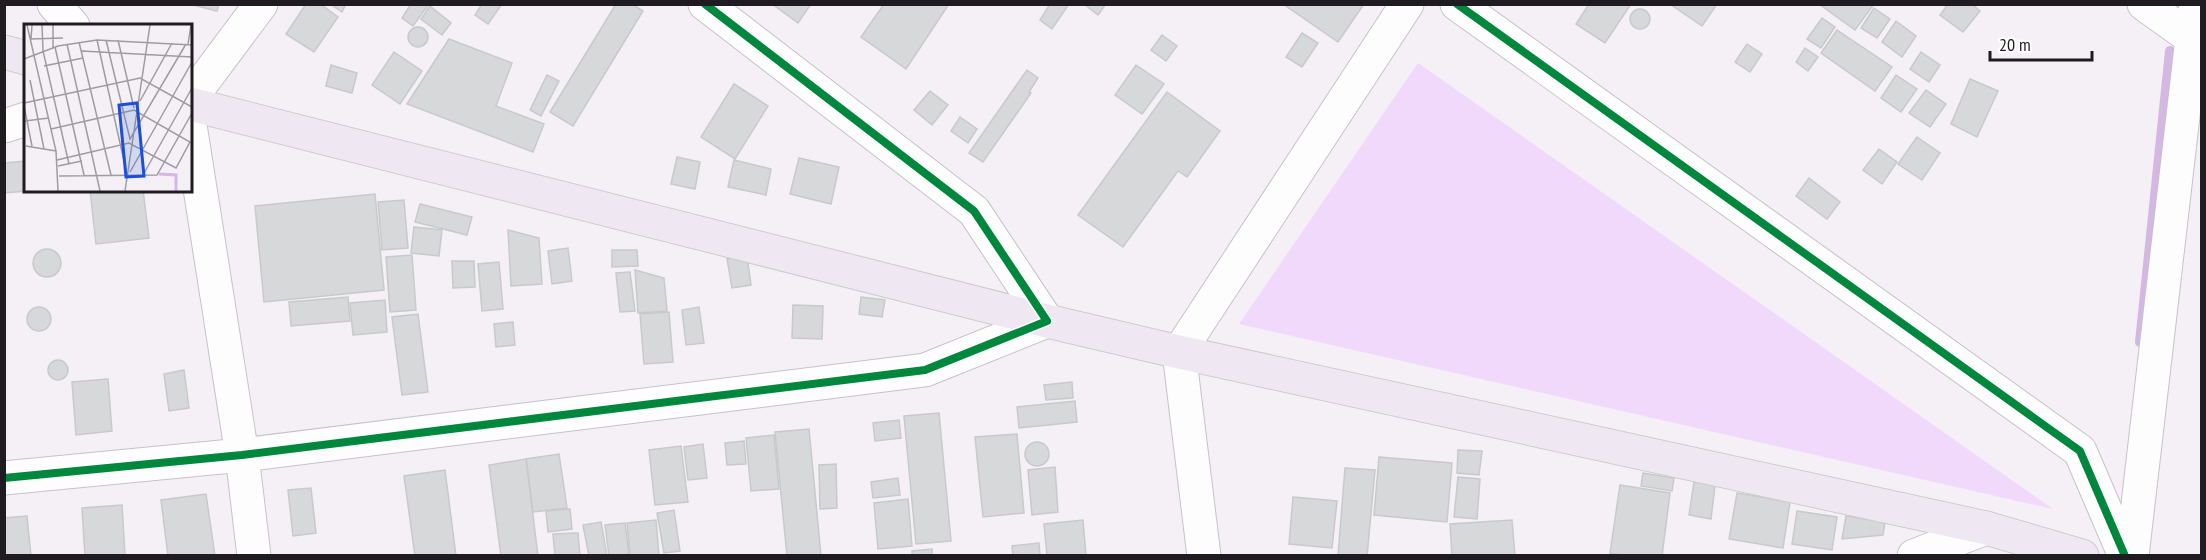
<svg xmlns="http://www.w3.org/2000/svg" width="2206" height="560" font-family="'PT Sans Narrow',sans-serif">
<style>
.green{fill:#f0d9fa}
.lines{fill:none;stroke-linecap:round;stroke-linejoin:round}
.stream{stroke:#d5b7e3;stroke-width:10}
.building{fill:#d6d8d9;stroke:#c8c9cb;stroke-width:1.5}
.minor-casing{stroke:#c6c2c8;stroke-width:35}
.major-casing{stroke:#cecccf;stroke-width:35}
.minor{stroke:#fdfdfe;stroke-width:33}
.major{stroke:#efe8f2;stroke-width:33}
.cycleway-casing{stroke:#fff;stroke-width:11}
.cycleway{stroke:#00873e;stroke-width:8}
.inset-river{fill:none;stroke:#d5b7e3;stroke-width:3}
.inset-road{fill:none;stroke:#9f9ba1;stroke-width:1.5}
.view{fill:#1d4ed8;fill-opacity:0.15;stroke:#1d4ed8;stroke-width:3}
.inset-edge{fill:none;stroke:#1f1c21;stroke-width:3}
</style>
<rect width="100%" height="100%" fill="#f4f0f6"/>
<path class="green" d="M1418,63L2053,509L1239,324Z"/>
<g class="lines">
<path class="stream" d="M2140,342L2170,51"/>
</g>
<g class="building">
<path d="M189,4H219L217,11Z"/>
<path d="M306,4H320L338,17L314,52L286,34Z"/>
<path d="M330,4H346L342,12Z"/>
<path d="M411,4H429L413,26L402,18Z"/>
<path d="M482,4H502L488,24L475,15Z"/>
<path d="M616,4H632L643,11L573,126L550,112Z"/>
<path d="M772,4H811L798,23Z"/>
<path d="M884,4H949L906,69L861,37Z"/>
<path d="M1050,4H1069L1052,29L1040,20Z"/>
<path d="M1084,4H1106L1098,15Z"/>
<path d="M1283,4H1364L1338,42Z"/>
<path d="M1589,4H1631L1605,43L1576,24Z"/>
<path d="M1670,4H1717L1702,26Z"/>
<path d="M1819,4H1874L1855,30Z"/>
<path d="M1948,4H1972L1980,11L1963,32L1940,15Z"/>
<path d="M430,6L451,23L442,35L421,19Z"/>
<path d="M1874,8L1890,19L1877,38L1861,28Z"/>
<circle cx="1640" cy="19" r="10"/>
<path d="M1822,18L1835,27L1821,48L1807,39Z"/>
<path d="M1896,21L1916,36L1902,57L1882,42Z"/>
<circle cx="418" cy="37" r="10"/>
<path d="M1837,30L1892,67L1875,91L1821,53Z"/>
<path d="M1302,33L1318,43L1302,67L1286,57Z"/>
<path d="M1162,35L1177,46L1166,61L1151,50Z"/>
<path d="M449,39L512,63L496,106L544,124L533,152L407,104Z"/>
<path d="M1747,44L1762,54L1750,72L1735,62Z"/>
<path d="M1805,48L1818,57L1808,71L1796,62Z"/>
<path d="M394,52L422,71L400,104L372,85Z"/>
<path d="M1921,52L1940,65L1929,82L1910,69Z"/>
<path d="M331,65L357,73L352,93L326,86Z"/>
<path d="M1136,65L1164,84L1142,114L1115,95Z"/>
<path d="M1027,70L1038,78L1029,92L1031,93L983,162L969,153Z"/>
<path d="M547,75L559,81L541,116L530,110Z"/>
<path d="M1896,75L1917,89L1901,112L1881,98Z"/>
<path d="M1970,79L1998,91L1977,137L1951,124Z"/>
<path d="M734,84L768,106L735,159L701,137Z"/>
<path d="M1926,90L1946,104L1930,127L1909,113Z"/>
<path d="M930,91L948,105L932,125L914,110Z"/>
<path d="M1167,92L1220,131L1187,177L1178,171L1123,247L1078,215Z"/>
<path d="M960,117L977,129L968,143L951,131Z"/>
<path d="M1917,137L1940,153L1922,180L1898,164Z"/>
<path d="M1879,149L1897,162L1882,184L1863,170Z"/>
<path d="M677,157L700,162L695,189L671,184Z"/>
<path d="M799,158L839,167L831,204L790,194Z"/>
<path d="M734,160L771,169L766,195L728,187Z"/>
<path d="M26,161V190H39L4,193V163Z"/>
<path d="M1809,178L1840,202L1827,219L1796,196Z"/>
<path d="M90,190H143L149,238L96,244Z"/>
<path d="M375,194L384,290L264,302L255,206Z"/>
<path d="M404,200L408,248L382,250L378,202Z"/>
<path d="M420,204L472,217L467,235L415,222Z"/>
<path d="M414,227L442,230L439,256L411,253Z"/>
<path d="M508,230L539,238L542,284L511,286Z"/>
<path d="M568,248L572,281L552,284L548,251Z"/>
<circle cx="47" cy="263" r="14"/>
<path d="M612,250H637L638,266L612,267Z"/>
<path d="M412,255L416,310L390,312L386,257Z"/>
<path d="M747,256L751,285L732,288L727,259Z"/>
<path d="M452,261H474L475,287L453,288Z"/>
<path d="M499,262L503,309L482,311L478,264Z"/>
<path d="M635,270L664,278L667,311L638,313Z"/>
<path d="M630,272L635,311L620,312L616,273Z"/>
<path d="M348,297L350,321L291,326L289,302Z"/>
<path d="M861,297L885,300L882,317L859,314Z"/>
<path d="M385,300L387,332L353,335L350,303Z"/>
<path d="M793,305L823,306L822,339L792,338Z"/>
<path d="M699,307L704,343L686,345L682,310Z"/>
<circle cx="39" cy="319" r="12"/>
<path d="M669,312L673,362L644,364L640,314Z"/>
<path d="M418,314L428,392L402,395L392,317Z"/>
<path d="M513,322L515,345L496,347L494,324Z"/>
<circle cx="58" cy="370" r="10"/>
<path d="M184,370L189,408L169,411L164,374Z"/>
<path d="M108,379L112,431L76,435L72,382Z"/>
<path d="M1072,382L1073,398L1046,400L1044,385Z"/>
<path d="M1075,401L1077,422L1019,428L1017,407Z"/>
<path d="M939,413L951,541L916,544L904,416Z"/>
<path d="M899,420L901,438L875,441L873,423Z"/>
<path d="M809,429L821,556H787L775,432Z"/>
<path d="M1017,434L1024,513L983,517L975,437Z"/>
<path d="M774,435L779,489L751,491L746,438Z"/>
<path d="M744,441L746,464L727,465L725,443Z"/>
<circle cx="1037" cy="454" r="12"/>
<path d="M703,444L707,478L688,480L684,447Z"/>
<path d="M681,446L688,502L655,505L649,450Z"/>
<path d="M1458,450L1482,451L1479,475L1457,473Z"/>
<path d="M559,454L567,508L533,512L526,459Z"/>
<path d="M1379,457L1452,463L1447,522L1374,515Z"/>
<path d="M526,459L538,556H501L489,465Z"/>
<path d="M836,464L837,508L820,509L819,465Z"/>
<path d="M1055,467L1058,512L1032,515L1028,470Z"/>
<path d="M1345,468L1375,470L1367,556H1338Z"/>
<path d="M445,470L456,556H415L404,476Z"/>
<path d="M1643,473L1674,478L1672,491L1641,486Z"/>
<path d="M1458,477L1480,479L1477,519L1454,517Z"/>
<path d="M898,478L900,495L873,498L871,482Z"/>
<path d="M1694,482L1715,485L1711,519L1689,515Z"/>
<path d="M1620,485L1670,493L1662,556H1629L1610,553Z"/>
<path d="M311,488L316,533L293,536L288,490Z"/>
<path d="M1737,493L1790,502L1783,548L1729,539Z"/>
<path d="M206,494L215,556H168L161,500Z"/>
<path d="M1293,497L1337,501L1332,548L1289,544Z"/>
<path d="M908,499L912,546L878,549L874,503Z"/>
<path d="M122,505L125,556H85L82,508Z"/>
<path d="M570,509L572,529L548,532L546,511Z"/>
<path d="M674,510L680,551L664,553L657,513Z"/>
<path d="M1797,511L1837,517L1832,550L1792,544Z"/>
<path d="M27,516L31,556H4V518Z"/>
<path d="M1846,516L1885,522L1883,535L1842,539Z"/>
<path d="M656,520L659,556H630L627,523Z"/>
<path d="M1083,520L1086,556H1047L1044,524Z"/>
<path d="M1512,520L1515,556H1452L1450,524Z"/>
<path d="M601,522L607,556H589L583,525Z"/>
<path d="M625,523L629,554L609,556L605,525Z"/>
<path d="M578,533L580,556H555L553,534Z"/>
<path d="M1039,543L1040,556H1013L1012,546Z"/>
<path d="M932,549V556H912V551Z"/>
</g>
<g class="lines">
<g class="minor-casing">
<g id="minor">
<path d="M54,4L73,26"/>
<path d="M1457,4L2080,451L2125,556"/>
<path d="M2144,4L2193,39"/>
<path d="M190,99L261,4"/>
<path d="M190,125L242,455L254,556"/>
<path d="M4,126L26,119"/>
<path d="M4,478L242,455L925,370L1047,321L974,211L705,4"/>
<path d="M1204,556L1179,352L1407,4"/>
<path d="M1914,556L1986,528"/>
<path d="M2132,556L2196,4"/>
</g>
</g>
<g class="major-casing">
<g id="major">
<path d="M4,52L26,58"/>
<path d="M190,104L1047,321L1179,352L1986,528L2082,556"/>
</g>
</g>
<use href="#minor" class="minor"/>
<use href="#major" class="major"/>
<g class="cycleway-casing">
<g id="cycleway">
<path d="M1457,4L2080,451L2125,556"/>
<path d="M4,478L242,455L925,370L1047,321L974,211L705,4"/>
</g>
</g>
<use href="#cycleway" class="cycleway"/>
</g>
<g transform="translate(24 24)">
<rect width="168" height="168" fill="#f4f0f6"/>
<path class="inset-river" d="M135,150L152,151V167"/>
<path class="inset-road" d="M3,1L32,127L34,167M8,1L7,15L39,14M18,1L19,27L45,140M29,1V24M73,16L102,146M82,16L106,115L162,20M94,16L110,84M55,18L87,151M43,20L76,167M164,20L167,1M31,23L60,151M58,27L168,33M0,35L34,22L73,16L168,21M20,42L59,34M6,56L20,125M116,77L148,19M0,79L116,54L168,83M0,82L8,122M1,97L25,94M27,105L110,86L166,118L152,144L105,119L33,136M0,111V140M2,122L32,127M34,142L58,137M106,148L168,38M119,151L168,64M35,152L133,151L168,89M101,167L126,1"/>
<path class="view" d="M113,79L120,152L102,153L95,81Z"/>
<rect width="168" height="168" class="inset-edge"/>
</g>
<rect width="2206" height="560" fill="none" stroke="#1f1c21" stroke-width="12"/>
<path d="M1990 51v9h102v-9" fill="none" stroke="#1f1c21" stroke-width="3"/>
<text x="1999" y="51" font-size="18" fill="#1f1c21" stroke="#ffffff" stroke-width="4.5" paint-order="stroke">20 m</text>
</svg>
